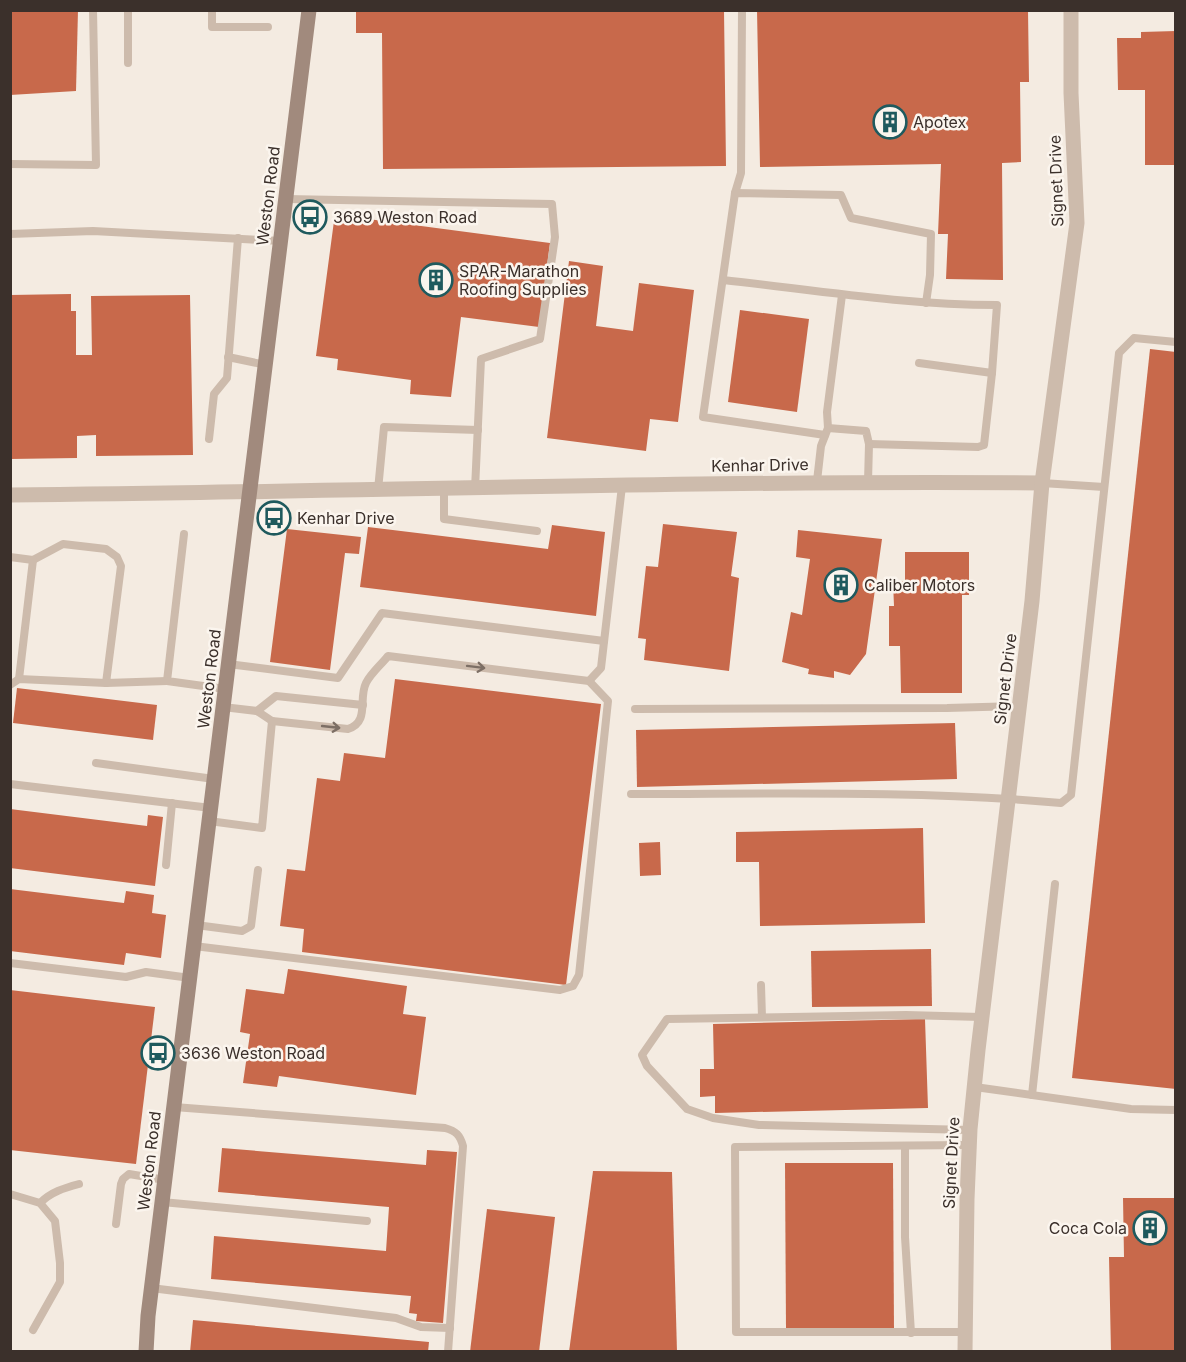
<svg xmlns="http://www.w3.org/2000/svg" width="1186" height="1362" font-family="Inter,sans-serif">
<style>
.building{fill:#c8694b}
.lines{fill:none;stroke-linecap:round;stroke-linejoin:round}
.service{stroke:#cdbbac;stroke-width:8}
.minor{stroke:#cdbbac;stroke-width:15}
.tertiary{stroke:#cdbbac;stroke-width:15}
.secondary{stroke:#a18a7d;stroke-width:15}
.oneway{stroke:#7d6f65}
.labels{text-anchor:middle;dominant-baseline:central;stroke-width:5;stroke-linejoin:round;paint-order:stroke}
.poi-label{font-size:16px;fill:#3b302b;stroke:#fbf5ee;text-anchor:start}
.street-label{font-size:16px;fill:#3b302b;stroke:#fbf5ee}
</style>
<rect width="100%" height="100%" fill="#f4ebe1"/>
<g class="building">
<path d="M10,10H78L76,91L10,95Z"/>
<path d="M356,10H724L726,166L383,169L382,33H356Z"/>
<path d="M757,10H1028L1029,82H1020L1021,162L1002,163L1003,280L946,279L948,234H938L941,164L760,167Z"/>
<path d="M1176,31V165H1145V90H1118L1117,38H1141V32Z"/>
<path d="M353,217L550,243L539,327L461,317L451,397L410,394L411,380L337,370L338,359L316,356L334,221L352,223Z"/>
<path d="M569,261L603,266L596,326L633,331L639,283L694,290L678,422L650,419L646,451L547,438Z"/>
<path d="M71,294V311H76V355H92L91,296L190,295L193,455L96,456V435L77,436V458L10,459V295Z"/>
<path d="M740,310L809,319L797,412L728,402Z"/>
<path d="M1150,349L1176,352V1089L1072,1078Z"/>
<path d="M663,524L737,532L731,576L739,578L729,671L644,660L646,639L638,638L646,566L658,567Z"/>
<path d="M552,525L605,532L596,616L360,587L368,527L548,549Z"/>
<path d="M287,529L361,537L359,554L345,553L330,670L270,662Z"/>
<path d="M798,530L882,539L866,654L850,675L834,671V678L808,674L809,669L782,662L791,612L802,615L810,559L796,557Z"/>
<path d="M905,552H969V595H962V693H901L900,646H889V606H894L893,582L905,581Z"/>
<path d="M395,679L601,704L566,985L302,952L304,929L280,926L287,869L305,871L317,778L340,781L344,753L385,758Z"/>
<path d="M17,688L157,705L153,740L13,723Z"/>
<path d="M955,723L957,779L637,787L636,730Z"/>
<path d="M10,809L147,826L148,815L163,817L155,886L10,868Z"/>
<path d="M923,828L925,923L760,926L759,862H736V832Z"/>
<path d="M660,842L661,875L640,876L639,843Z"/>
<path d="M10,889L124,903L126,891L154,895L152,913L166,915L161,958L126,953L124,965L10,951Z"/>
<path d="M931,949L932,1006L812,1007L811,951Z"/>
<path d="M288,969L407,986L403,1014L426,1017L416,1095L279,1076L277,1087L243,1083L250,1034L240,1032L246,989L284,994Z"/>
<path d="M10,990L155,1007L136,1164L10,1150Z"/>
<path d="M925,1019L928,1108L715,1113V1096L700,1097V1069H714L713,1024Z"/>
<path d="M222,1148L426,1165L427,1150L457,1152L443,1323L416,1321L417,1314L409,1313L411,1296L211,1279L214,1236L386,1251L389,1207L218,1192Z"/>
<path d="M785,1163H893L894,1329L786,1330Z"/>
<path d="M593,1171L672,1172L677,1352H569Z"/>
<path d="M1123,1198H1176V1352H1111L1109,1257H1124Z"/>
<path d="M487,1209L555,1217L539,1352H470Z"/>
<path d="M193,1320L429,1342L428,1352H190Z"/>
</g>
<g class="lines">
<g class="service">
<path d="M128,10V63"/>
<path d="M212,10V27H268"/>
<path d="M10,164L96,165L93,10"/>
<path d="M735,193L741,173L742,10"/>
<path d="M286,199L552,204L555,237L540,339L481,359L475,489"/>
<path d="M10,234L93,231L281,241"/>
<path d="M723,280C814,290 905,305 997,305L992,373L984,445L978,447L869,444"/>
<path d="M228,357L266,365"/>
<path d="M919,363L992,373"/>
<path d="M828,428L827,412L842,295"/>
<path d="M825,435L703,417L735,193L841,195L851,218L931,234L930,275L926,303"/>
<path d="M209,439L214,394L227,378L238,238"/>
<path d="M817,481L821,446L828,428L866,431L869,444L868,482"/>
<path d="M1042,483L1104,487"/>
<path d="M444,489V519L537,531"/>
<path d="M378,490L384,427L478,430"/>
<path d="M184,534L167,681L225,689"/>
<path d="M10,557L33,560L63,544L106,549L117,557L121,566L106,683L167,681"/>
<path d="M228,664L338,678L382,613L604,641"/>
<path d="M19,679L33,560"/>
<path d="M589,681L601,668L622,486"/>
<path d="M10,685L19,679L106,683"/>
<path d="M635,709L947,708L1020,706"/>
<path d="M257,711L276,696L363,705"/>
<path d="M96,763L214,779"/>
<path d="M10,784L211,808"/>
<path d="M631,794C774,794 918,790 1061,803L1071,795L1119,353L1134,338L1176,342"/>
<path d="M209,821L262,828L272,721"/>
<path d="M166,865L172,803"/>
<path d="M196,925L242,931L251,926L258,870"/>
<path d="M194,946L560,990L573,986L579,975L608,701L589,681L388,656C381,665 371,673 366,683C358,699 370,722 348,729L272,721L257,711L223,707"/>
<path d="M10,963L126,977L146,972L190,978"/>
<path d="M761,985L762,1017"/>
<path d="M975,1087L1131,1109L1176,1110"/>
<path d="M1032,1095L1055,884"/>
<path d="M174,1107L445,1128C456,1131 460,1135 463,1146L448,1352"/>
<path d="M970,1130L759,1125L713,1118L687,1109L647,1066L642,1055L667,1019L906,1015L981,1017"/>
<path d="M905,1146V1237L911,1333"/>
<path d="M10,1194L40,1203L55,1221L60,1263V1282L33,1330"/>
<path d="M162,1202L367,1221"/>
<path d="M40,1203C51,1192 64,1188 79,1184"/>
<path d="M116,1224L121,1184L123,1179L129,1174L165,1180"/>
<path d="M151,1288L396,1318L421,1327L450,1328"/>
<path d="M965,1332H736L735,1147L969,1145"/>
</g>
<path class="minor" d="M10,495C354,492 698,480 1042,483"/>
<path class="tertiary" d="M965,1352L967,1199L970,1129L978,1050L1032,601L1042,483L1077,223L1071,93V10"/>
<path class="secondary" d="M146,1352L148,1316L309,10"/>
</g>
<defs><path id="oneway-shaft" d="M-6 0H5M1.5-3L5.5 0L1.5 3" fill="none" stroke-width="1.6" stroke-linecap="round" stroke-linejoin="round" transform="scale(1.5)"/></defs>
<g class="oneway">
<use href="#oneway-shaft" transform="translate(476 667) rotate(7)"/>
<use href="#oneway-shaft" transform="translate(331 727) rotate(6)"/>
</g>
<defs>
<g id="building-ring" transform="scale(1.725)"><circle r="9.5" fill="#fbf5ee" stroke="#1f5a5e" stroke-width="1.5"/><path d="M-4-6H4V6H1V3H-1V6H-4ZM-2.5-4.3h1.7v1.8h-1.7ZM.8-4.3h1.7v1.8H.8ZM-2.5-1h1.7V.8h-1.7ZM.8-1h1.7V.8H.8Z" fill="#1f5a5e"/></g>
<g id="bus-ring" transform="scale(1.725)"><circle r="9.5" fill="#fbf5ee" stroke="#1f5a5e" stroke-width="1.5"/><path d="M-5-6H5V4H4V6H2V4H-2V6H-4V4H-5ZM-3.5-4V0h7V-4ZM-3.5 1.2v1.5H-2V1.2ZM2 1.2v1.5H3.5V1.2Z" fill="#1f5a5e"/></g>
</defs>
<g fill-rule="evenodd">
<use href="#building-ring" x="890" y="122"/>
<use href="#bus-ring" x="310" y="217"/>
<use href="#building-ring" x="436" y="280"/>
<use href="#bus-ring" x="274" y="518"/>
<use href="#building-ring" x="841" y="585"/>
<use href="#bus-ring" x="158" y="1053"/>
<use href="#building-ring" x="1150" y="1228"/>
</g>
<g class="labels">
<g class="poi-label">
<text x="913" y="122">Apotex</text>
<text x="333" y="217">3689 Weston Road</text>
<text x="459" y="271">SPAR-Marathon<tspan x="459" dy="18">Roofing Supplies</tspan></text>
<text x="297" y="518">Kenhar Drive</text>
<text x="864" y="585">Caliber Motors</text>
<text x="181" y="1053">3636 Weston Road</text>
<text x="1127" y="1228" text-anchor="end">Coca Cola</text>
</g>
<g class="street-label">
<text transform="translate(1056 181) rotate(-92)">Signet Drive</text>
<text transform="translate(268 196) rotate(-83)">Weston Road</text>
<text transform="translate(760 465) rotate(-1)">Kenhar Drive</text>
<text transform="translate(209 679) rotate(-83)">Weston Road</text>
<text transform="translate(1005 679) rotate(-83)">Signet Drive</text>
<text transform="translate(149 1161) rotate(-83)">Weston Road</text>
<text transform="translate(951 1163) rotate(-87)">Signet Drive</text>
</g>
</g>
<rect width="1186" height="1362" fill="none" stroke="#3b302b" stroke-width="24"/>
</svg>
